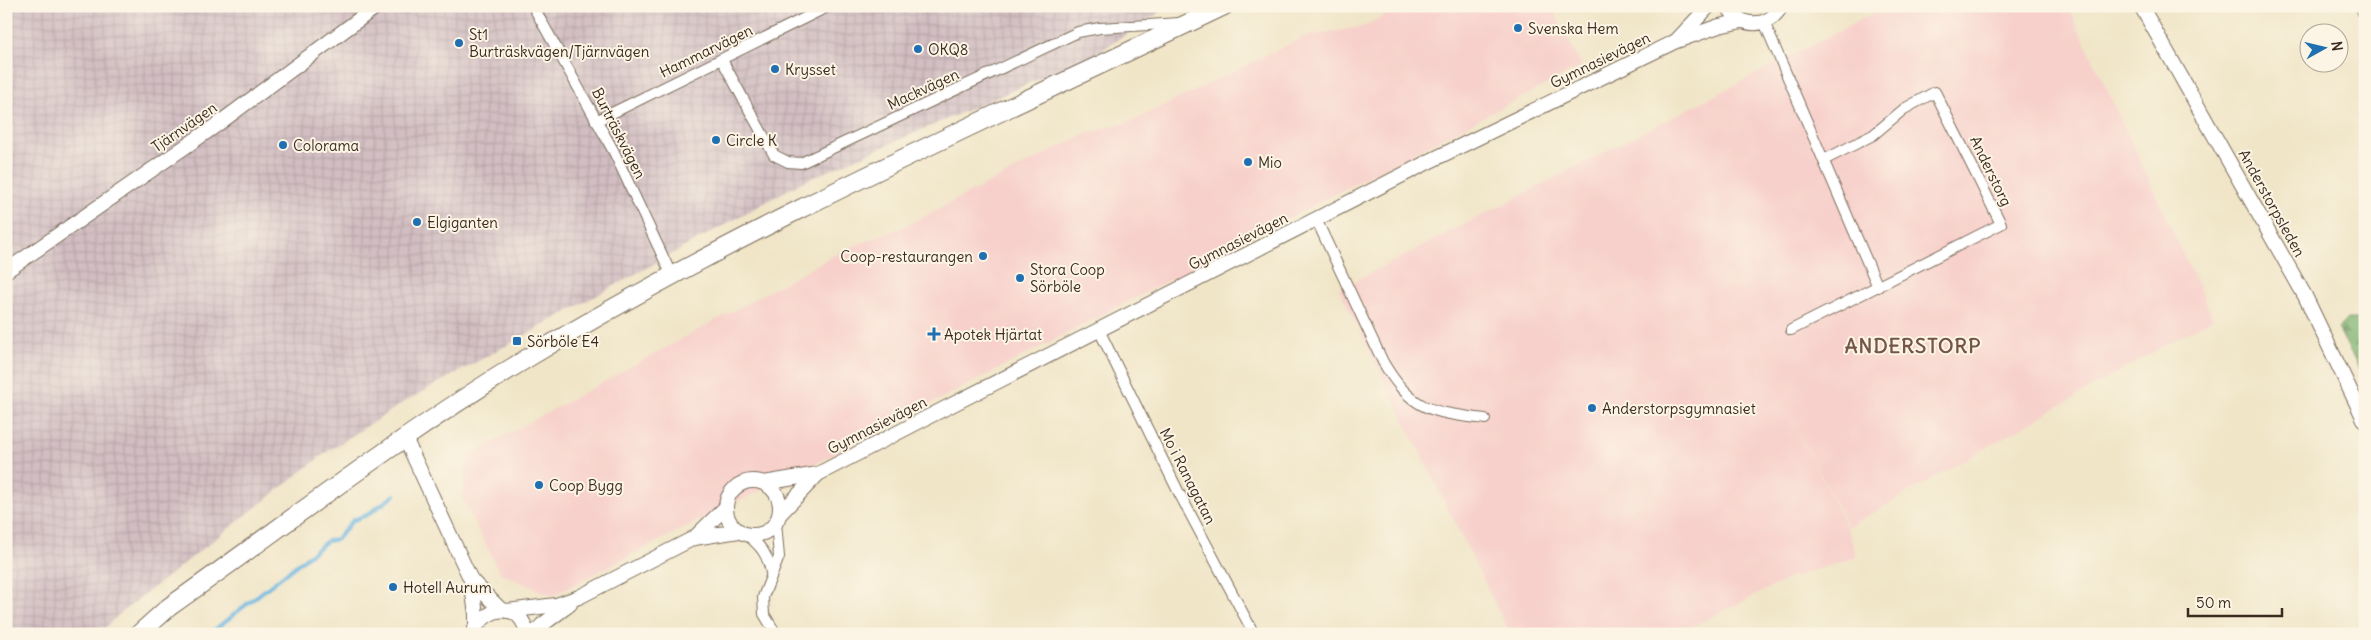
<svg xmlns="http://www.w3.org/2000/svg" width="2371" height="640" font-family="Delius,sans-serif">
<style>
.built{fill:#f7d0cb}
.industrial{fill:url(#industrial-grid)}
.forest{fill:url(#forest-firs);stroke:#5a6e46}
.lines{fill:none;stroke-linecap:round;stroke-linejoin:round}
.stream{stroke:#66b4e0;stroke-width:4}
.street-casing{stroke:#7a6b59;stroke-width:12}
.secondary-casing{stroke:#7a6b59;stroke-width:16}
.highway-casing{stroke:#7a6b59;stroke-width:20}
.street{stroke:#fff;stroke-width:10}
.secondary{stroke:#fff;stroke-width:14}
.highway{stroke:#fff;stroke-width:18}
.poi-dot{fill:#1f6fb2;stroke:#fcf5e5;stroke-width:2}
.labels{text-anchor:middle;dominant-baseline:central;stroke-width:4;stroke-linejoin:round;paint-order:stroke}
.poi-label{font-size:15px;fill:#3b2a1e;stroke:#fcf5e5;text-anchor:start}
.street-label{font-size:15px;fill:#3b2a1e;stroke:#fcf5e5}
.district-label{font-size:20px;font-weight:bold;letter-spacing:1px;fill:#755646;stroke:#fcf5e5}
</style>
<defs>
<pattern id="industrial-grid" width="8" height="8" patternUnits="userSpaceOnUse" patternTransform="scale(1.25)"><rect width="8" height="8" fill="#d2bec2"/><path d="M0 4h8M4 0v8" fill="none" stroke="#b5a3a6"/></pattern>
<pattern id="forest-firs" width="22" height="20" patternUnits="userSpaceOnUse" patternTransform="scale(1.25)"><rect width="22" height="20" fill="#7ab16e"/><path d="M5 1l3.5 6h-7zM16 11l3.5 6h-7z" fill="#65905a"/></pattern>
</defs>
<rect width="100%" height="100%" fill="#fcf5e5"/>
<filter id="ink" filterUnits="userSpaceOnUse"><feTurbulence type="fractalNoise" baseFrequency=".02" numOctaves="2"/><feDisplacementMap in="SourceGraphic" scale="10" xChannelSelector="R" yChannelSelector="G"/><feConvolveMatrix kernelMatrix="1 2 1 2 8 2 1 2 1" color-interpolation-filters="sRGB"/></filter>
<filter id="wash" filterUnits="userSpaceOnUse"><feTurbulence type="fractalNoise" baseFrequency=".0096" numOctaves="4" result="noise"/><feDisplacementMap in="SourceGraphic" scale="20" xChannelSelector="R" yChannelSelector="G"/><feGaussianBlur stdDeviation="1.12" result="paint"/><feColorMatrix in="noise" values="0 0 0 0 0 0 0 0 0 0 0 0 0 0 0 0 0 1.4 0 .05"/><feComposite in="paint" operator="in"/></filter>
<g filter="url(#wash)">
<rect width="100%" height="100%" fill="#f0e5c7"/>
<g class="built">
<path d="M1400,6H1551L1582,66L817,463L676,532L552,596L500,573L463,500L466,457L848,248L903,227L1085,134L1135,120L1304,37L1366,26Z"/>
<path d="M1888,6H2068L2213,318L1848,527L1778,393L1847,528L1857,557L1790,578L1677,634H1510L1339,289Z"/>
</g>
<path class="industrial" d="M6,6H1169L1094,55L800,183L404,402L324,454L117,616L99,634H6Z"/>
<path class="forest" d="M2348,319H2365V380L2338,328Z"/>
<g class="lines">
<path class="stream" d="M209,634L327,541L337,539L353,520L367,515L395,495"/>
</g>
</g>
<g filter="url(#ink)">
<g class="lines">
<g class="street-casing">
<g id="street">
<path d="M533,6L614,152L672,276"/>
<path d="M2361,6L2365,19"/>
<path d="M1764,22L1878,287"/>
<path d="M722,60L774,155L788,162L801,163L1078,32L1100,28L1180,23"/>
<path d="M596,121L829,6"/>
<path d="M1316,219L1383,362C1412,411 1431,412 1485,419"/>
<path d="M1099,330L1178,491L1254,634"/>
<path d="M1791,330L2001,224L1935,92L1904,109L1873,135L1824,160"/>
<path d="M747,535C761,546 768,555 771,573"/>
<path d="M776,634L764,614L763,597L779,557L776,523"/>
</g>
</g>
<g class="secondary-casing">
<g id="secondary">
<path d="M1728,6C1740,29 1769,29 1781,6"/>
<path d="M2141,6L2305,296L2365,421"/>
<path d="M1677,40L1709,6"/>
<path d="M6,271L218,124L377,6"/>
<path d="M405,438L471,580L476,614V627"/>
<circle cx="753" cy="508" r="27"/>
<path d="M764,483L818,474"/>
<path d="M780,514L818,474L926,418L1430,161L1674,42L1719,26L1742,21"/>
<path d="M694,538L739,531"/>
<path d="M471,580L501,610"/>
<path d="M507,611L556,605L579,597L694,538L726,507"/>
<path d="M475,628C490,605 521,602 527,634"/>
<path d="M534,634L542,625L570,604"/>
</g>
</g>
<g class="highway-casing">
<path id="highway" d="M139,634L169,607C289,522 405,432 531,356C753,222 991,118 1224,6"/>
</g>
<use href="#street" class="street"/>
<use href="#secondary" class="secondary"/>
<use href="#highway" class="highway"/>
</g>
</g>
<g class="poi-dot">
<circle cx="1518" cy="28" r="5"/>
<circle cx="459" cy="43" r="5"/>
<circle cx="918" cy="49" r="5"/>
<circle cx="775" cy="69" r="5"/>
<circle cx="716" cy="140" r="5"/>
<circle cx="283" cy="145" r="5"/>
<circle cx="1248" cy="162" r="5"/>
<circle cx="417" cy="222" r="5"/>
<circle cx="983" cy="256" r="5"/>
<circle cx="1020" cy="278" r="5"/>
<path d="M931.5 326.5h5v5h5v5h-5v5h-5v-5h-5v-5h5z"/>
<rect x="512" y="336" width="10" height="10" rx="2.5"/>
<circle cx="1592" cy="408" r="5"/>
<circle cx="539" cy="485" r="5"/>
<circle cx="393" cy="587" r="5"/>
</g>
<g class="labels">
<g class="poi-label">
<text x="1528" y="28">Svenska Hem</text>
<text x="469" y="34">St1<tspan x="469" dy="17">Burträskvägen/Tjärnvägen</tspan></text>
<text x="928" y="49">OKQ8</text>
<text x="785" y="69">Krysset</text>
<text x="726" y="140">Circle K</text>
<text x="293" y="145">Colorama</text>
<text x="1258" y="162">Mio</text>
<text x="427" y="222">Elgiganten</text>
<text x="973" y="256" text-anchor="end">Coop-restaurangen</text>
<text x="1030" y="269">Stora Coop<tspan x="1030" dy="17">Sörböle</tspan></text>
<text x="944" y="334">Apotek Hjärtat</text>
<text x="527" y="341">Sörböle E4</text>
<text x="1602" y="408">Anderstorpsgymnasiet</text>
<text x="549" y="485">Coop Bygg</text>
<text x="403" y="587">Hotell Aurum</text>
</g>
<g class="street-label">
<text transform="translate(706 51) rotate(-26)">Hammarvägen</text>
<text transform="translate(1600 60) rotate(-26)">Gymnasievägen</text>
<text transform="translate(923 89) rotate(-25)">Mackvägen</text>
<text transform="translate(184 127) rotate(-35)">Tjärnvägen</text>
<text transform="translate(619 133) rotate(63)">Burträskvägen</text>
<text transform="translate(1991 171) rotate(64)">Anderstorg</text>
<text transform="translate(2272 203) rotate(61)">Anderstorpsleden</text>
<text transform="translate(1238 241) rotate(-27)">Gymnasievägen</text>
<text transform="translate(877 425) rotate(-27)">Gymnasievägen</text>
<text transform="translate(1188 476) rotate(63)">Mo i Ranagatan</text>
</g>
<g class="district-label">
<text x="1913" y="345">ANDERSTORP</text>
</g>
</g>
<rect width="2371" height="640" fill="none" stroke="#fcf5e5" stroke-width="25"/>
<g transform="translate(2324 48) rotate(82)"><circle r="24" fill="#fcf5e5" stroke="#afa495"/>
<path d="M0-4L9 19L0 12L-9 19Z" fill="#1f6fb2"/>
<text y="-8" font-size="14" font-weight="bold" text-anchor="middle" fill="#3b2a1e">N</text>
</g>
<path d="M2188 608v8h94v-8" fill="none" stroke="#3b2a1e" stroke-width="2.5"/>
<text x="2196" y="608" font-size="15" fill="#3b2a1e" stroke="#fcf5e5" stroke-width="4" paint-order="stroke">50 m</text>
</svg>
